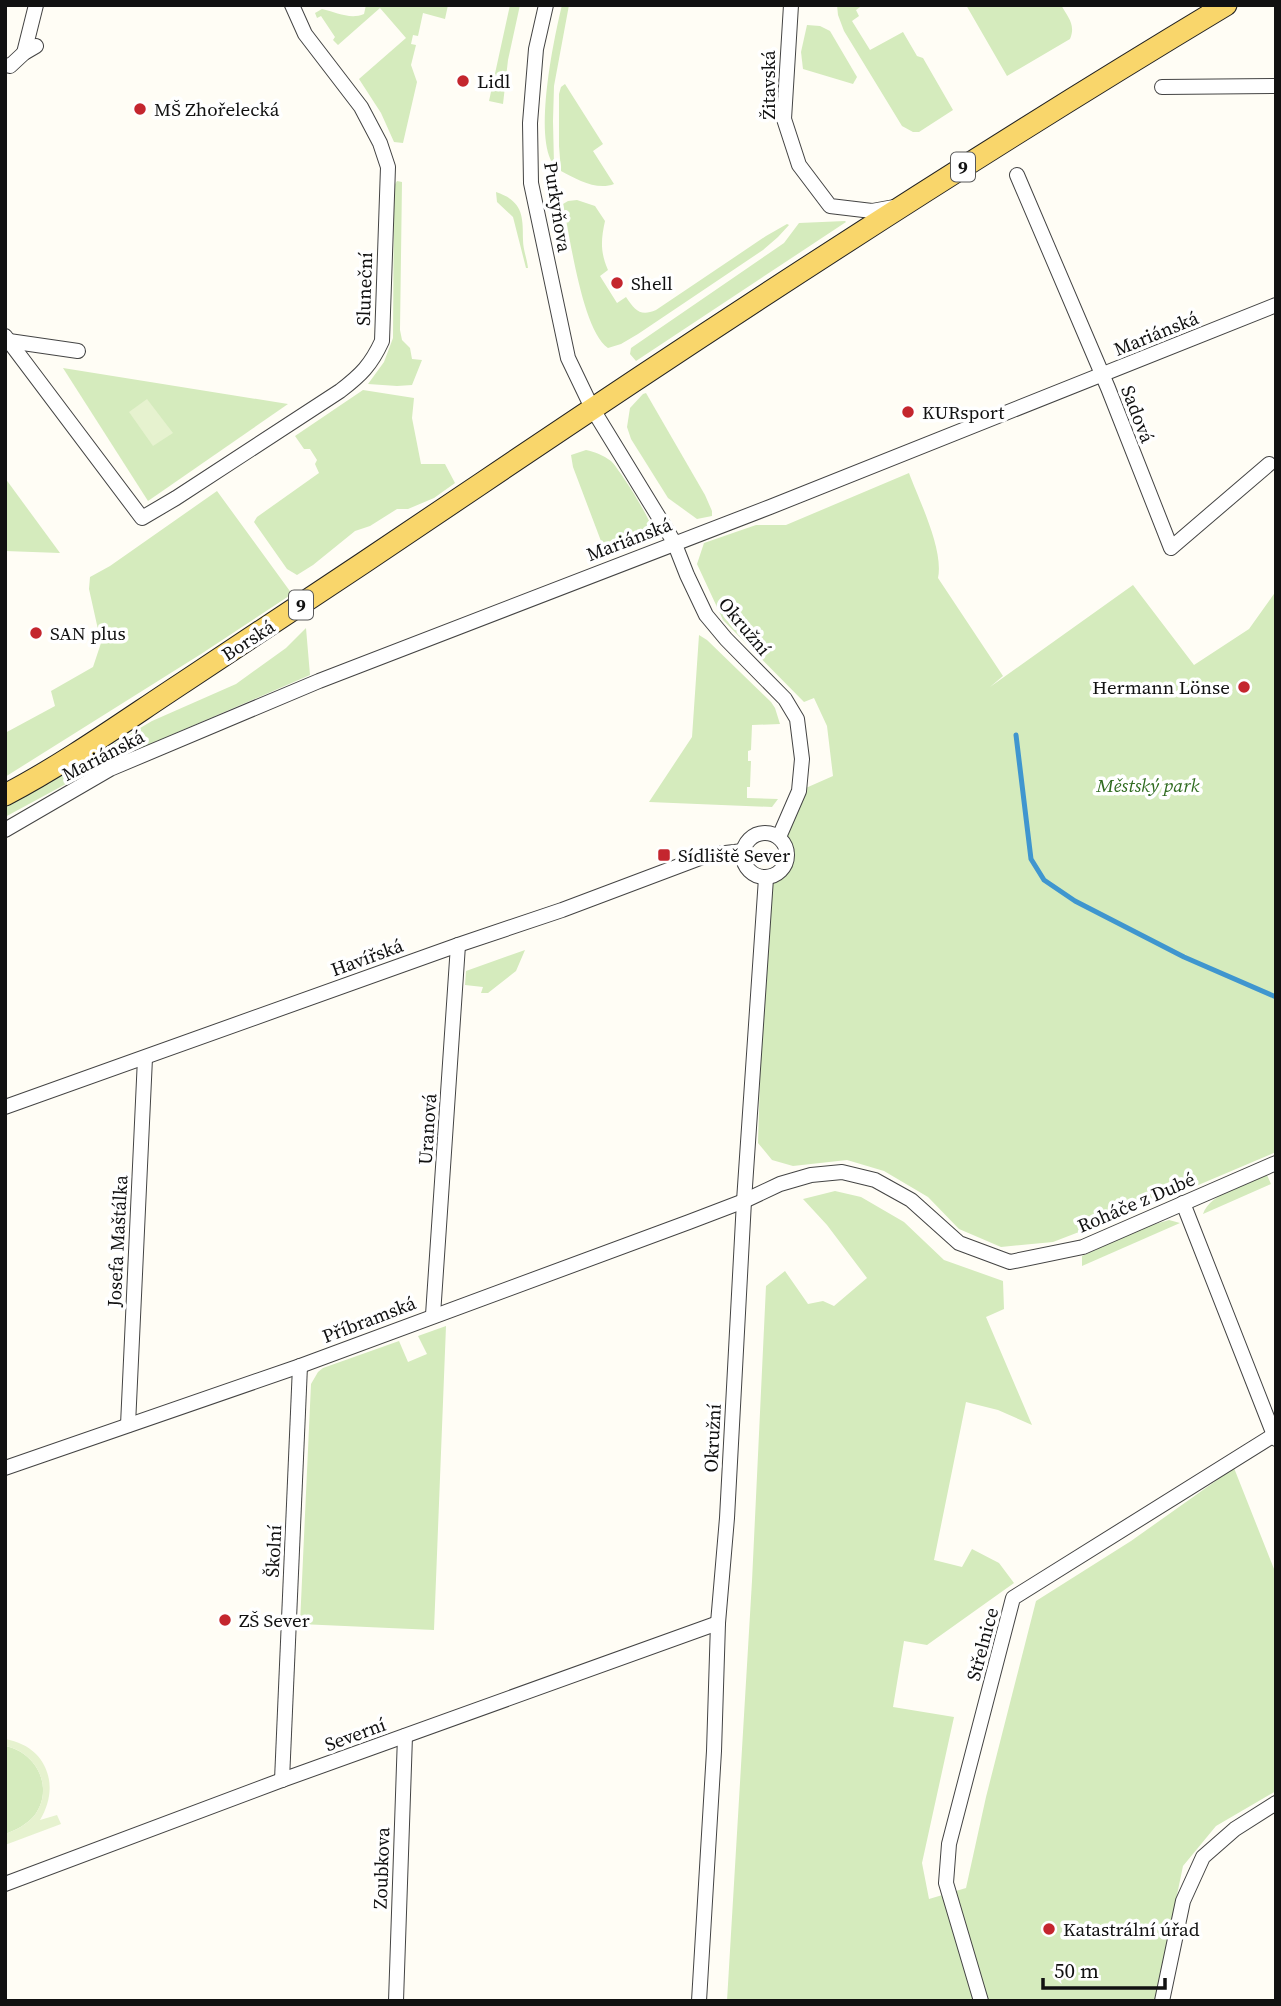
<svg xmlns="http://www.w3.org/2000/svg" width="1281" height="2006" font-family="'Source Serif 4',serif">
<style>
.green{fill:#d5ebbd}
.pitch{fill:#e6f2cf}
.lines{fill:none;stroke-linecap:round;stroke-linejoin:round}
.stream{stroke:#3f96cf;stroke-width:5}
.minor-casing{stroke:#444;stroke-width:16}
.primary-casing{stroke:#222;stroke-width:23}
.minor{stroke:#fff;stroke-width:14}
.primary{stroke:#f9d66b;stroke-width:21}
.poi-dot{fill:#c4262e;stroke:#fff;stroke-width:2.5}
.labels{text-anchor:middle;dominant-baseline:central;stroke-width:7;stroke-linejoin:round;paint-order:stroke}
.shield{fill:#fff;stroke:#585858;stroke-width:2}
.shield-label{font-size:18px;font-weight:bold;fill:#111}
.poi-label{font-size:19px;fill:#111;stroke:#fff;text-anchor:start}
.street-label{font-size:19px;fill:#111;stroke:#fff}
.park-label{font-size:19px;font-style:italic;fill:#2f6b1f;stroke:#fff}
</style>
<rect width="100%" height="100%" fill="#fffdf5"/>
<g class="green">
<path d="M366,5H448L445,19L423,13L418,36L413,35L411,44L416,45L411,65L417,82L403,143L394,142L381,113L359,79L406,38L380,8L338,45L333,40L335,37L321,16L317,18L315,13L322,9C336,12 350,20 364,14Z"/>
<path d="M510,5H520L508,60L503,104L489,101Z"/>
<path d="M562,5H569L554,86L553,121L554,165C533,138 554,38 562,5Z"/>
<path d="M837,5H863L856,10L859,16L852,21L870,50L903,32L917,56L923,58L953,110L919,132H913L902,126L844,31L838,15Z"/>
<path d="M966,5H1061C1068,17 1076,25 1070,39L1007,76Z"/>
<path d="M807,25L820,26L830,31L857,77L853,84L803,69L801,52Z"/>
<path d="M565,84L603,144L593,151L614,184C597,191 576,179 561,171L559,146V94L561,87Z"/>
<path d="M397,181L402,182L400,330L402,340L410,348L412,359L422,360L412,385L397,386L368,384L384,362L393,338L394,186Z"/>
<path d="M496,192C523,201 523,216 523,240C523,249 527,259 528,268H526L513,217L497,202Z"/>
<path d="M577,200L595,206L605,221C601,239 600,252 608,270L600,276L617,303L626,297C635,310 640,317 656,310L766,236L787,224L789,225L778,237L763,250L638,334L621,344L608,348C582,330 570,236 563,204L568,201Z"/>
<path d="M845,221L846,222L636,361L630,354L631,348L784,243L799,223Z"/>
<path d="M63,368L288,404L148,501Z"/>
<path d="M363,390L414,398L412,418L421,464H445L455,483L434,498L408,509H397L370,526L355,531L313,565L297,575L287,569L254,522L257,517L319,473L315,464L317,460L310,449H304L295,436Z"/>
<path d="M646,393L705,495L712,511V516L697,519L668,498L631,439L627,427L630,408L643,394Z"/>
<path d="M586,450C595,452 603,455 611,461C619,469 653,521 652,531C652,532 648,541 648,542L632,548L629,542L621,543L604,549L573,467L571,455Z"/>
<path d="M909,473C919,500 944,550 938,578L1003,676L990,687L1133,585L1194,665L1249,629L1276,591V1152L1170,1197L1053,1242L1001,1247L959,1229L928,1197L884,1171L847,1160L793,1166L772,1160L758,1143L766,878C789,870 792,856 779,837L799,791L833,776L827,726L814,698L804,702L723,620L697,564L704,543L756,525H786Z"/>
<path d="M5,478L60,553L5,551Z"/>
<path d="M217,491L292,594L201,654L5,777V733L55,706L51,691L93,667L101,643L89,589L90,577L110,566Z"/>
<path d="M306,628L310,675L99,766L5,817V808L152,721L236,684L286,648Z"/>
<path d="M699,635L707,640L771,702L775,708L780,724L752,725L751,750L748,751V761H751L750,787H747V798L778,799L772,807L649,802L692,737Z"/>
<path d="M525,950L516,971L488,993H481L483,987L465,985L466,971Z"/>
<path d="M1267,1175L1271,1184L1203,1214C1210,1193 1248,1184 1267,1175Z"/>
<path d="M835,1191L861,1197L904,1222L944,1260L1003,1281L1004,1309L986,1317L1032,1425L998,1410L966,1402L934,1560L962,1567L972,1549L999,1563L1014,1583L927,1645L904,1641L893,1707L954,1717L922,1863L929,1899L966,1888L986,1797L1036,1601L1131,1541L1234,1468L1276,1574V1791L1216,1826L1183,1866L1155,2001H727L752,1581L766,1286L785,1271L808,1304L823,1301L834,1306L867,1278L827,1225L803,1199Z"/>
<path d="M1169,1220L1180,1223L1082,1266V1256L1145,1227Z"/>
<path d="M446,1326L434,1630L300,1624L311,1384L318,1372L323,1368L399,1341L408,1362L427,1354L418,1336Z"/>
<path d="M5,1746C37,1752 55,1789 34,1816C26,1825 16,1830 5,1834Z"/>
</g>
<g class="pitch">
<path d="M147,399L173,433L153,446L129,412Z"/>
<path d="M5,1739C47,1746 61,1786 40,1820L57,1815L61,1824L5,1845V1834C16,1830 26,1825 34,1816C55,1789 37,1752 5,1746Z"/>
</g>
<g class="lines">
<path class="stream" d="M1016,735L1031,859L1044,880L1075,901L1184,957L1276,997"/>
<g class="minor-casing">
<g id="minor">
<path d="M546,5L536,49L530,123L531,183L568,358L592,408L674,542L687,575L706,615L726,639L785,699L797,719L802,759L799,791L779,837"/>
<path d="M791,5L784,119L799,165L830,206L872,211L894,207"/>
<path d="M24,53L36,5"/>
<path d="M5,65L10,66L24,53L36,46"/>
<path d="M1162,87L1276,86"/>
<path d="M1017,175L1108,388L1171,548L1269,464"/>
<path d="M5,336L142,518L176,498L340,391C361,375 371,365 382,341L388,167L380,143L361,107L305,34L292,5"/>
<path d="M9,341L78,351"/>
<path d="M5,830L110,769L319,681L770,507L1276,305"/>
<circle cx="765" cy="855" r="22"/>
<path d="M5,1107L458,945L562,910L708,855L743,851"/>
<path d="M1183,1203L1274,1435L1276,1434"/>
<path d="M433,1315L458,945"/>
<path d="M128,1425L145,1058"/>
<path d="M5,1468L300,1366L689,1222L744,1201L780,1184L811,1175L842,1172L875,1180L911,1200L959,1243L1010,1262L1083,1247L1276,1163"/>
<path d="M282,1780L300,1366"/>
<path d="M5,1884L282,1780L718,1623"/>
<path d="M396,2001L405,1736"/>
<path d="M699,2001L714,1751L718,1623L727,1518L744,1201L766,878"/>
<path d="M981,2001L946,1883L949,1844L1013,1598L1274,1435L1276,1439"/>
<path d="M1162,2001L1183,1901L1203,1857L1235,1829L1276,1803"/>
</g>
</g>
<g class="primary-casing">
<path id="primary" d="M5,795C68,762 126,720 184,682C284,616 383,550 482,483C726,318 973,157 1226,5"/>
</g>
<use href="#minor" class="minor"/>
<use href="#primary" class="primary"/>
</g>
<g class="poi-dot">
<circle cx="463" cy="81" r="7"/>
<circle cx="140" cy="109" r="7"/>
<circle cx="617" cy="283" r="7"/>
<circle cx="908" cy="412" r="7"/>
<circle cx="36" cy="633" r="7"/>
<circle cx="1244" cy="687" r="7"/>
<rect x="657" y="848" width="14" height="14" rx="3.5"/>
<circle cx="225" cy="1620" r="7"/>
<circle cx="1049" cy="1929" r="7"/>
</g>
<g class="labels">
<g class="shield">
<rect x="951" y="152.5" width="24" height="29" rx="5"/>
<rect x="289" y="590.5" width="24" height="29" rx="5"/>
</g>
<g class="shield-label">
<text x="963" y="167">9</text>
<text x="301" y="605">9</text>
</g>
<g class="poi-label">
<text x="477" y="81">Lidl</text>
<text x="154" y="109">MŠ Zhořelecká</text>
<text x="631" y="283">Shell</text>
<text x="922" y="412">KURsport</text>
<text x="50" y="633">SAN plus</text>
<text x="1230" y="687" text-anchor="end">Hermann Lönse</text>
<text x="678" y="855">Sídliště Sever</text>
<text x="239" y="1620">ZŠ Sever</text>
<text x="1063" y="1929">Katastrální úřad</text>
</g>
<g class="street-label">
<text transform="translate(768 85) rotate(-90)">Žitavská</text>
<text transform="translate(558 207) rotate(81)">Purkyňova</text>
<text transform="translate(364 289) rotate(-88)">Sluneční</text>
<text transform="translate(1156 333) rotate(-22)">Mariánská</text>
<text transform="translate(1138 414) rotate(69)">Sadová</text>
<text transform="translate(629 539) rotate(-21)">Mariánská</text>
<text transform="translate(745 626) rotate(50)">Okružní</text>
<text transform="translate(248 640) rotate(-33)">Borská</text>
<text transform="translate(103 755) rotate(-27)">Mariánská</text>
<text transform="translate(367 957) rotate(-20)">Havířská</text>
<text transform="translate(427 1129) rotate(-86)">Uranová</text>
<text transform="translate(1136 1202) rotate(-23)">Roháče z Dubé</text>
<text transform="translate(117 1241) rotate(-87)">Josefa Maštálka</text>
<text transform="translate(369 1319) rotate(-21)">Příbramská</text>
<text transform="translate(712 1438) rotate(-87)">Okružní</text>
<text transform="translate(273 1551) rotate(-87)">Školní</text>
<text transform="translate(982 1644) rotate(-75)">Střelnice</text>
<text transform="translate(355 1734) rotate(-20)">Severní</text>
<text transform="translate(381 1868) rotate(-88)">Zoubkova</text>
</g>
<g class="park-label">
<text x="1148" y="785">Městský park</text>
</g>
</g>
<rect width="1281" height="2006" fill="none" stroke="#111111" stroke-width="14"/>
<path d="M1043 1978v10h122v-10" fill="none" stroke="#111111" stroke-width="3.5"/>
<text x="1054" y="1978" font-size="21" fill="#111111" stroke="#ffffff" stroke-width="5" paint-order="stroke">50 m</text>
</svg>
